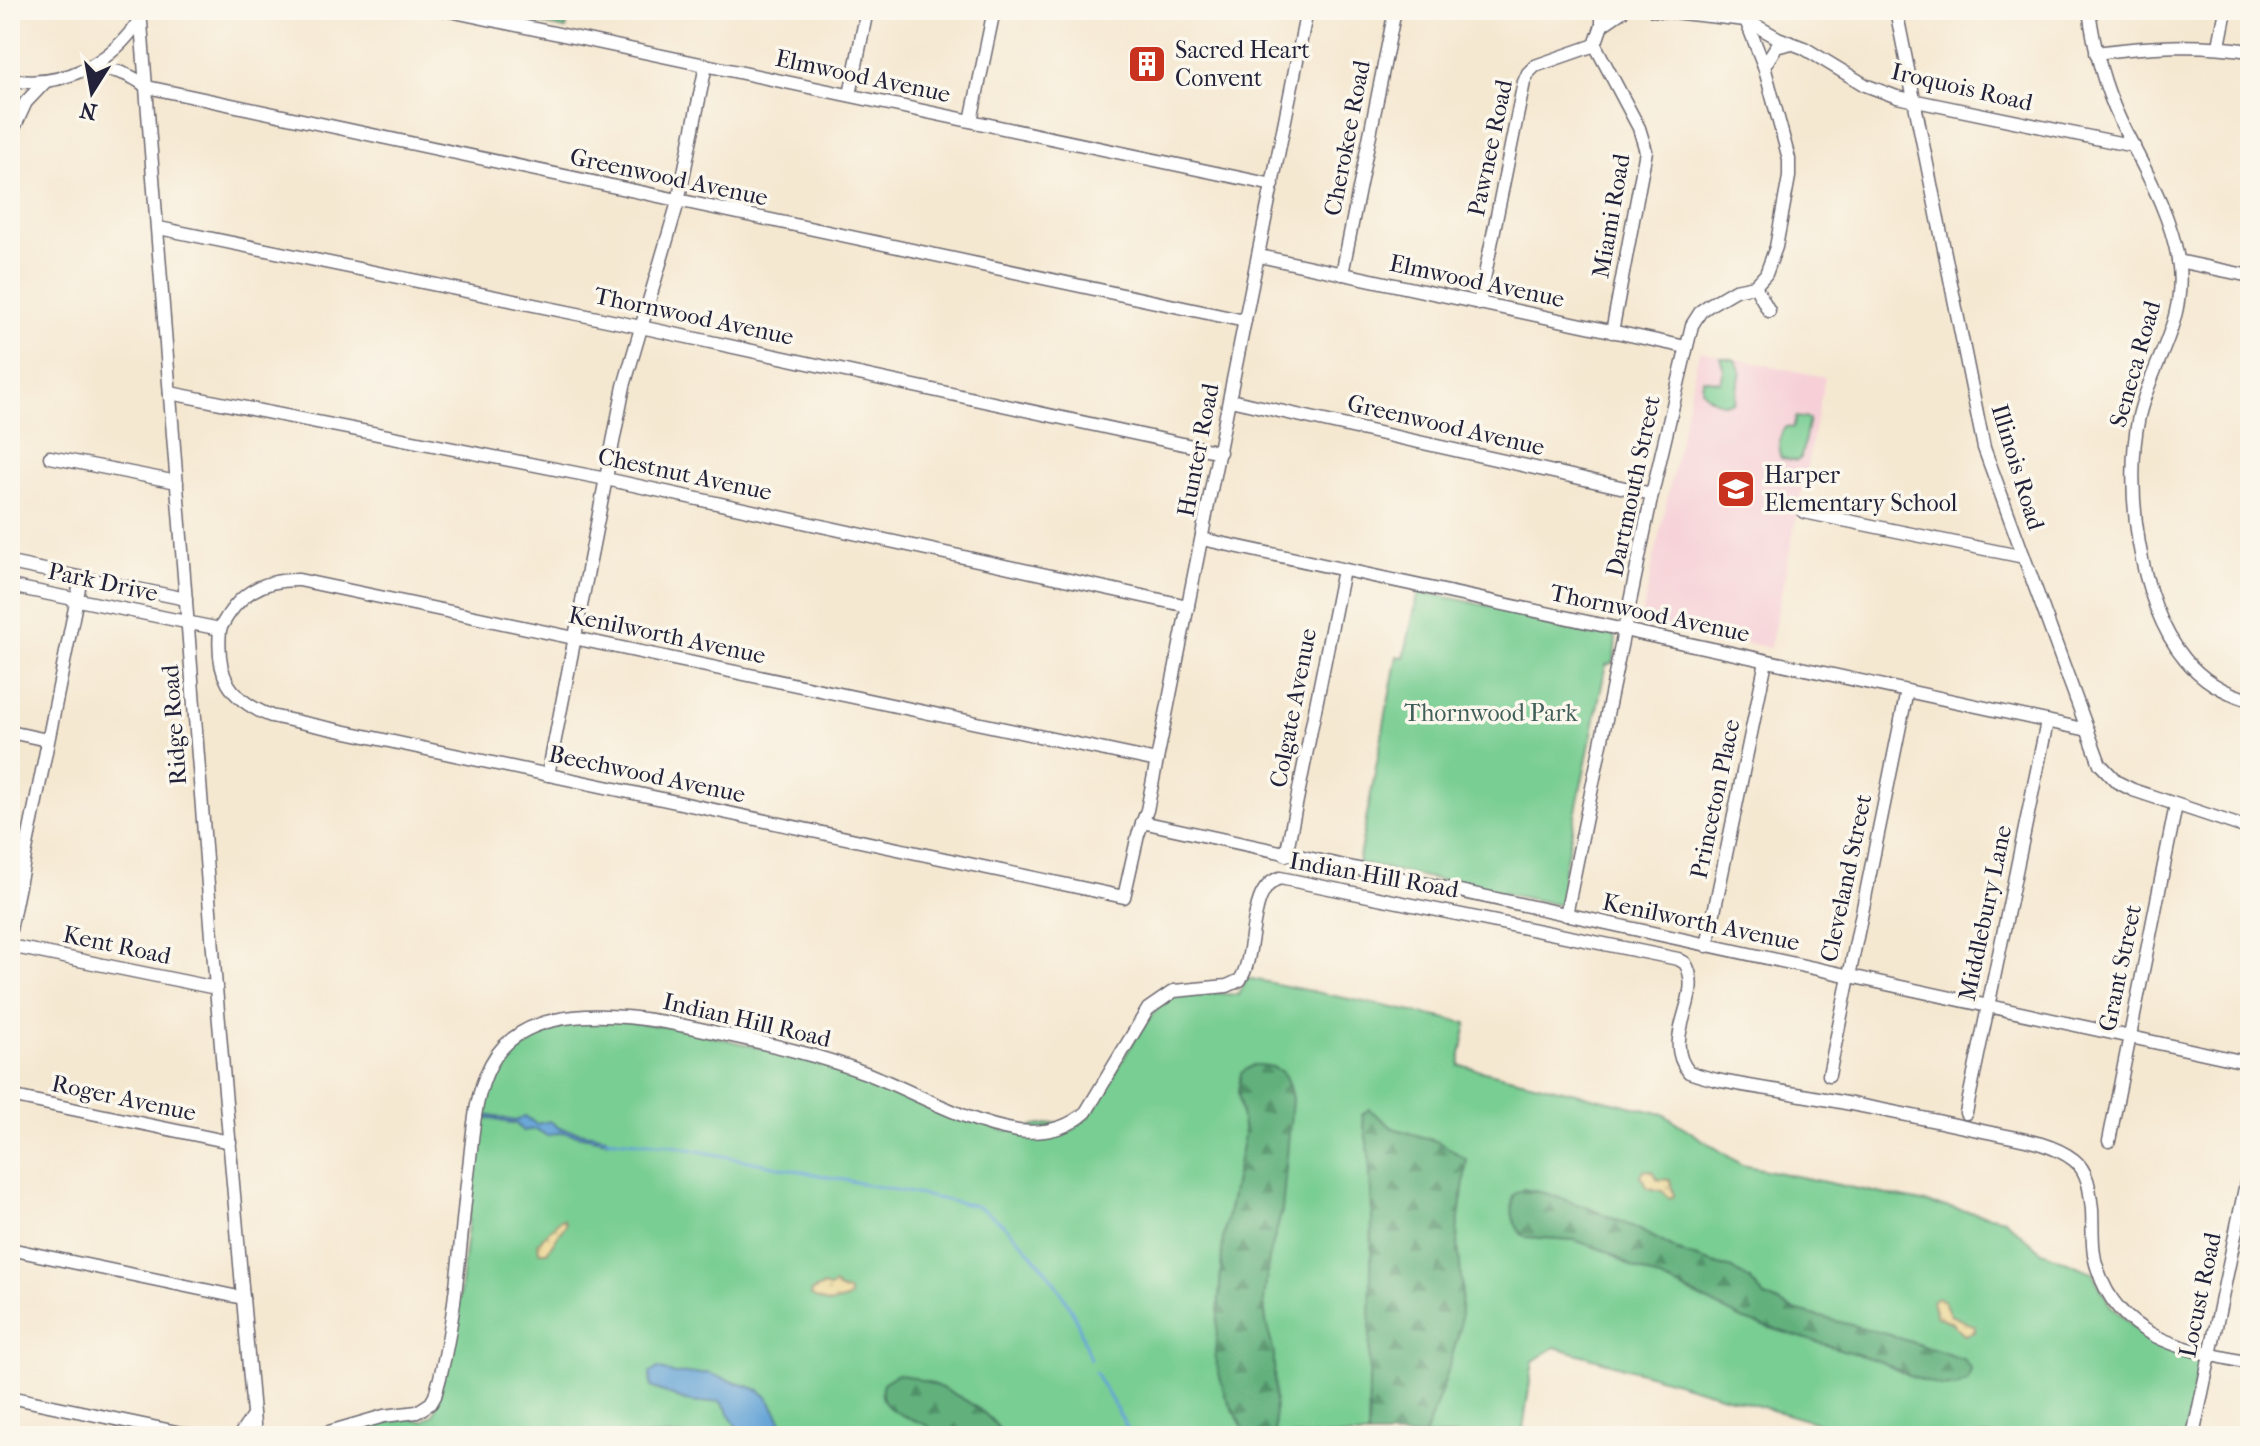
<svg xmlns="http://www.w3.org/2000/svg" width="2260" height="1446" font-family="'IM FELL French Canon',serif">
<style>
.built{fill:#f6cfd7}
.green{fill:#79ce93;stroke:#4e7867;stroke-width:2}
.forest{fill:url(#forest-firs);stroke:#426a5c;stroke-width:2}
.sand{fill:url(#sand-dots);stroke:#887e6c;stroke-width:2}
.water{fill:#63a3d6;stroke:#426288;stroke-width:2}
.lines{fill:none;stroke-linecap:round;stroke-linejoin:round}
.stream{stroke:#63a3d6;stroke-width:3}
.minor-casing{stroke:#6c6770;stroke-width:15}
.minor{stroke:#fff;stroke-width:12}
.labels{text-anchor:middle;dominant-baseline:central;stroke-width:7;stroke-linejoin:round;paint-order:stroke}
.poi-label{font-size:24px;fill:#22223b;stroke:#fbf7ec;text-anchor:start}
.street-label{font-size:24px;fill:#22223b;stroke:#fbf7ec}
.park-label{font-size:24px;fill:#405e5a;stroke:#fbf7ec}
</style>
<defs>
<pattern id="forest-firs" width="22" height="20" patternUnits="userSpaceOnUse" patternTransform="scale(2)"><rect width="22" height="20" fill="#62b17d"/><path d="M5 1l3.5 6h-7zM16 11l3.5 6h-7z" fill="#509068"/></pattern>
<pattern id="sand-dots" width="8" height="8" patternUnits="userSpaceOnUse" patternTransform="scale(2)"><rect width="8" height="8" fill="#eeda9e"/><path d="M2 2h.1M6 6h.1" fill="none" stroke="#ccbb89" stroke-width="1.8" stroke-linecap="round"/></pattern>
</defs>
<rect width="100%" height="100%" fill="#fbf7ec"/>
<filter id="ink" filterUnits="userSpaceOnUse"><feTurbulence type="fractalNoise" baseFrequency=".0125" numOctaves="2"/><feDisplacementMap in="SourceGraphic" scale="16" xChannelSelector="R" yChannelSelector="G"/><feConvolveMatrix kernelMatrix="1 2 1 2 8 2 1 2 1" color-interpolation-filters="sRGB"/></filter>
<filter id="wash" filterUnits="userSpaceOnUse"><feTurbulence type="fractalNoise" baseFrequency=".006" numOctaves="4" result="noise"/><feDisplacementMap in="SourceGraphic" scale="32" xChannelSelector="R" yChannelSelector="G"/><feGaussianBlur stdDeviation="1.8" result="paint"/><feColorMatrix in="noise" values="0 0 0 0 0 0 0 0 0 0 0 0 0 0 0 0 0 1.4 0 .05"/><feComposite in="paint" operator="in"/></filter>
<g filter="url(#wash)">
<rect width="100%" height="100%" fill="#f5e8d1"/>
<path class="built" d="M1699,351L1825,377L1770,648L1641,620Z"/>
<g class="green">
<path d="M474,10H570L566,29Z"/>
<path d="M1720,357L1735,360L1741,372L1734,402C1723,406 1707,400 1702,389L1703,379L1721,382L1724,370Z"/>
<path d="M1796,417L1809,419L1801,458L1797,461L1781,458C1777,450 1779,433 1786,427L1793,428Z"/>
<path d="M1419,591L1609,632L1616,638L1614,662L1606,665L1562,879L1567,887L1560,905L1358,863L1397,656L1404,657Z"/>
<path d="M1247,978L1467,1023L1459,1065L1663,1114L1742,1165L2004,1219L2040,1251L2092,1272L2110,1305L2135,1328L2165,1347L2200,1358L2184,1436H1862L1555,1347L1533,1361L1522,1436H327L376,1421L406,1418L423,1421L434,1414L457,1318L482,1105L488,1083L505,1049L531,1032L556,1025L610,1019L684,1029L836,1067L1004,1131L1087,1118C1112,1089 1142,1007 1177,995C1196,989 1220,994 1239,995Z"/>
</g>
<g class="forest">
<path d="M1253,1065C1281,1064 1288,1073 1292,1100L1282,1211L1269,1258L1264,1301L1266,1321L1274,1354L1275,1436H1248L1225,1395L1215,1359L1223,1239L1244,1135L1238,1091L1241,1073Z"/>
<path d="M1369,1109L1393,1128L1439,1142L1467,1160L1457,1232L1462,1287L1460,1329L1442,1390L1424,1436H1368L1372,1214L1369,1154L1362,1115Z"/>
<path d="M1523,1189L1545,1193L1586,1207L1636,1228L1685,1254L1732,1269L1749,1279L1765,1297L1794,1310L1890,1335L1963,1359L1971,1369L1968,1380L1956,1387L1940,1386L1909,1376L1879,1361L1744,1320L1679,1287L1634,1268L1606,1251L1574,1240L1524,1237C1512,1223 1511,1213 1513,1195Z"/>
<path d="M897,1374C929,1379 988,1405 1003,1436C984,1436 963,1439 945,1436C937,1435 934,1430 928,1426C909,1416 874,1412 883,1383Z"/>
</g>
<g class="sand">
<path d="M1644,1170L1652,1171L1657,1179L1670,1180L1674,1196L1670,1198L1662,1191L1648,1188L1641,1175Z"/>
<path d="M563,1219L566,1224L547,1252H539L538,1242C548,1235 555,1221 563,1219Z"/>
<path d="M834,1285L840,1290L849,1292L850,1298L829,1304L811,1296L812,1291L823,1286L830,1288Z"/>
<path d="M1937,1297L1944,1301L1950,1315L1975,1326L1974,1332L1964,1335L1951,1322L1936,1316L1932,1301Z"/>
</g>
<g class="water">
<path d="M485,1115L516,1121L525,1116L536,1124L550,1121L559,1128L606,1137L607,1141L562,1132L547,1136L536,1129L523,1131L516,1124L485,1118Z"/>
<path d="M658,1368L675,1374L707,1373L759,1390L769,1399L784,1425L786,1436H741L727,1409L720,1401L699,1403L685,1401L651,1387L650,1373Z"/>
</g>
<g class="lines">
<g class="stream">
<path d="M605,1139L668,1145L976,1206C1013,1225 1053,1275 1072,1311C1080,1326 1084,1343 1090,1359"/>
<path d="M1095,1372L1132,1436"/>
</g>
</g>
</g>
<g filter="url(#ink)">
<g class="lines">
<g class="minor-casing">
<g id="minor">
<path d="M140,10L216,988L255,1436"/>
<path d="M445,10L1273,185"/>
<path d="M1602,10V25L1595,45L1639,128L1646,151L1612,332"/>
<path d="M1653,10L1746,20L1778,38L1804,48L1865,85L1897,97L2134,146"/>
<path d="M1896,10L1984,448L2100,764L2117,782L2133,790L2250,829"/>
<path d="M2089,10C2094,48 2104,86 2120,120C2142,166 2169,208 2178,259C2188,321 2152,361 2139,416C2124,485 2138,603 2185,659C2202,680 2224,693 2250,700"/>
<path d="M1602,25L1624,10"/>
<path d="M2219,46L2226,10"/>
<path d="M2096,53C2148,46 2198,43 2250,51"/>
<path d="M1764,66L1776,47L1791,43"/>
<path d="M87,69C111,68 128,72 147,87L1245,321"/>
<path d="M10,80C62,89 112,63 140,19"/>
<path d="M850,95L867,10"/>
<path d="M10,100C17,117 14,131 10,148"/>
<path d="M971,121L994,10"/>
<path d="M15,126L26,102L45,82"/>
<path d="M159,228L641,327L1220,452"/>
<path d="M1259,256L1686,347"/>
<path d="M2178,261L2250,276"/>
<path d="M1342,274L1395,10"/>
<path d="M1755,286L1769,311"/>
<path d="M1479,304L1524,82L1528,73L1535,66L1595,45"/>
<path d="M170,393L606,479L1188,606"/>
<path d="M1230,400L1652,494"/>
<path d="M50,457L177,482"/>
<path d="M1804,512L2024,557"/>
<path d="M1202,539L2088,730"/>
<path d="M10,563L186,599"/>
<path d="M10,586L220,629C237,595 261,579 299,580L1157,761"/>
<path d="M220,629C216,675 228,699 271,716L1124,897L1138,835L1147,810L1307,10"/>
<path d="M10,732L47,740"/>
<path d="M548,775L624,386L678,202L706,65"/>
<path d="M1142,822L2250,1063"/>
<path d="M1286,855L1343,570"/>
<path d="M1566,915L1652,494L1692,325L1701,311L1711,304L1735,290L1755,286L1766,274L1776,247L1789,177V159L1764,66L1742,10"/>
<path d="M10,930L81,578"/>
<path d="M10,946L216,988"/>
<path d="M1707,946L1766,661"/>
<path d="M1829,1075L1907,691"/>
<path d="M10,1096L230,1142"/>
<path d="M1966,1113L2047,722"/>
<path d="M2109,1141L2176,805"/>
<path d="M10,1249L243,1298"/>
<path d="M10,1397L196,1436"/>
<path d="M239,1436L253,1416"/>
<path d="M315,1436L384,1416L417,1412L431,1403L435,1396C456,1325 459,1249 468,1175C473,1138 473,1098 491,1064C531,989 661,1020 727,1035C773,1045 821,1056 866,1073C915,1092 966,1123 1018,1131C1043,1134 1067,1129 1086,1112L1148,1009L1174,991L1227,986L1240,980C1258,953 1246,888 1280,878L1678,959L1685,963C1706,997 1659,1037 1689,1072C1722,1084 1761,1087 1796,1094C1860,1105 1924,1118 1987,1132C2015,1138 2051,1142 2074,1160C2089,1172 2090,1192 2092,1210C2093,1229 2091,1252 2098,1270C2120,1340 2188,1350 2250,1363"/>
<path d="M2193,1436L2250,1164"/>
</g>
</g>
<use href="#minor" class="minor"/>
</g>
</g>
<defs>
<g id="building-square" transform="scale(2)"><rect x="-9" y="-9" width="18" height="18" rx="4" fill="#c8321e" stroke="#fbf7ec"/><path d="M-4-6H4V6H1V3H-1V6H-4ZM-2.5-4.3h1.7v1.8h-1.7ZM.8-4.3h1.7v1.8H.8ZM-2.5-1h1.7V.8h-1.7ZM.8-1h1.7V.8H.8Z" fill="#fff"/></g>
<g id="school-square" transform="scale(2)"><rect x="-9" y="-9" width="18" height="18" rx="4" fill="#c8321e" stroke="#fbf7ec"/><path d="M0-5L7-2L0 1L-7-2ZM-4 1L0 2.5L4 1V4Q0 6-4 4Z" fill="#fff"/></g>
</defs>
<g fill-rule="evenodd">
<use href="#building-square" x="1147" y="64"/>
<use href="#school-square" x="1736" y="489"/>
</g>
<g class="labels">
<g class="poi-label">
<text x="1175" y="50">Sacred Heart<tspan x="1175" dy="28">Convent</tspan></text>
<text x="1764" y="475">Harper<tspan x="1764" dy="28">Elementary School</tspan></text>
</g>
<g class="street-label">
<text transform="translate(863 76) rotate(12)">Elmwood Avenue</text>
<text transform="translate(1962 87) rotate(13)">Iroquois Road</text>
<text transform="translate(1347 138) rotate(-79)">Cherokee Road</text>
<text transform="translate(1490 148) rotate(-78)">Pawnee Road</text>
<text transform="translate(669 177) rotate(12)">Greenwood Avenue</text>
<text transform="translate(1611 216) rotate(-80)">Miami Road</text>
<text transform="translate(1477 281) rotate(12)">Elmwood Avenue</text>
<text transform="translate(694 316) rotate(12)">Thornwood Avenue</text>
<text transform="translate(2135 364) rotate(-74)">Seneca Road</text>
<text transform="translate(1446 425) rotate(13)">Greenwood Avenue</text>
<text transform="translate(1198 450) rotate(-79)">Hunter Road</text>
<text transform="translate(2018 467) rotate(73)">Illinois Road</text>
<text transform="translate(685 474) rotate(12)">Chestnut Avenue</text>
<text transform="translate(1633 486) rotate(-78)">Dartmouth Street</text>
<text transform="translate(103 582) rotate(12)">Park Drive</text>
<text transform="translate(1650 613) rotate(12)">Thornwood Avenue</text>
<text transform="translate(667 635) rotate(12)">Kenilworth Avenue</text>
<text transform="translate(1293 708) rotate(-79)">Colgate Avenue</text>
<text transform="translate(174 725) rotate(-94)">Ridge Road</text>
<text transform="translate(647 774) rotate(12)">Beechwood Avenue</text>
<text transform="translate(1715 799) rotate(-78)">Princeton Place</text>
<text transform="translate(1374 875) rotate(10)">Indian Hill Road</text>
<text transform="translate(1846 878) rotate(-78)">Cleveland Street</text>
<text transform="translate(1985 913) rotate(-78)">Middlebury Lane</text>
<text transform="translate(1701 922) rotate(12)">Kenilworth Avenue</text>
<text transform="translate(117 945) rotate(12)">Kent Road</text>
<text transform="translate(2120 968) rotate(-78)">Grant Street</text>
<text transform="translate(747 1020) rotate(13)">Indian Hill Road</text>
<text transform="translate(124 1098) rotate(12)">Roger Avenue</text>
<text transform="translate(2200 1295) rotate(-78)">Locust Road</text>
</g>
<g class="park-label">
<text x="1491" y="713">Thornwood Park</text>
</g>
</g>
<rect width="2260" height="1446" fill="none" stroke="#fbf7ec" stroke-width="40"/>
<g transform="translate(92 92) rotate(191)" stroke="#fbf7ec" stroke-width="6" paint-order="stroke">
<path d="M0-6L14 30L0 20L-14 30Z" fill="#22223b"/>
<text y="-12" font-size="22" font-weight="bold" text-anchor="middle" fill="#22223b">N</text>
</g>
</svg>
